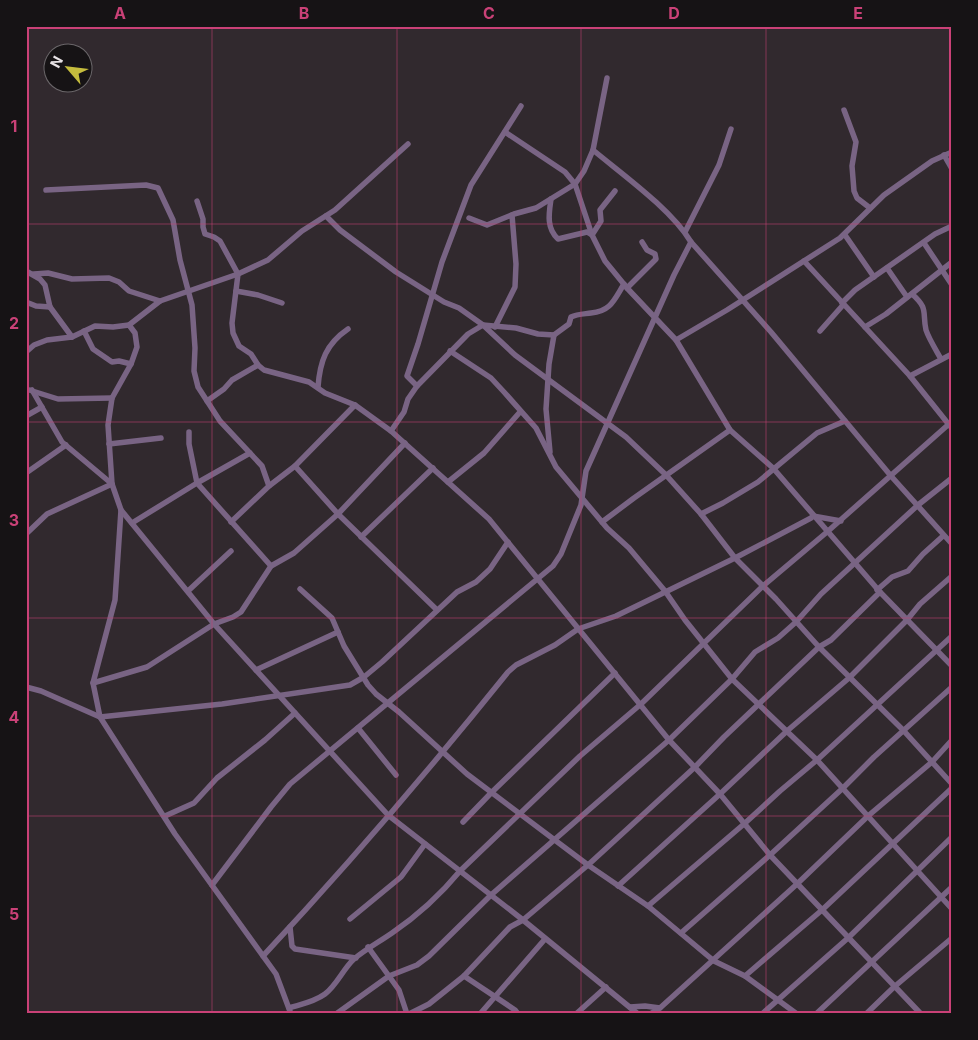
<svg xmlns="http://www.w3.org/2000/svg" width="978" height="1040" font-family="Inter,sans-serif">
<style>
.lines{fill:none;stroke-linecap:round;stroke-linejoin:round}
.street{stroke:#796484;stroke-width:5.5}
.grid{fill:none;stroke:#ca4177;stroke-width:1;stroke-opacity:0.55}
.neatline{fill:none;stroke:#ca4177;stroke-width:2}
.grid-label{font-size:16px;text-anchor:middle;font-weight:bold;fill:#ca4177}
</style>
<rect width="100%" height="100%" fill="#31292e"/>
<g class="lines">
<g class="street">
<path d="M844,110L856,142L852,166L854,191L857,198L870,208"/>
<path d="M505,132L565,172L575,184L592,235L605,261L627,288L676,340L730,430L773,468L880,592L952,666"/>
<path d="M593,150C623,175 671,209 691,242L771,332L891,476L952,544"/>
<path d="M944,155L952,169"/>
<path d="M46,190L146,185L158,188L173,220L180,260L192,305L195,348L194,371L198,387L220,421L262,466L269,486"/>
<path d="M551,199C549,213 546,228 558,239L587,232L592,235L601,221L600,210L615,191"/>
<path d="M197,201L203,219V227L205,234L214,237L220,241L238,274L232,323L233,333L239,346L251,354L258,365L264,370L309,382L325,393L355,405L391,431L489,519L669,740L720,794L770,855L921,1014"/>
<path d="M326,216L340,230L396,272L444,302L459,308L483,325L515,355L626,437L666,475L701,514L735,558L776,599L819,647L903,730L952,784"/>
<path d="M469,218L487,225L514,214L536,208L575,184L584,171L593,150L607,78"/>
<path d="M685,232L719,165L731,129"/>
<path d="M845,235L874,277"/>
<path d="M924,243L952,285"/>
<path d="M804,261L910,376L950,426"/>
<path d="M887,268L907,297"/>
<path d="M26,271L40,279L45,285L50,307L72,337"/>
<path d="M34,274L48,273L72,279L109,278L119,282L129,291L160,301"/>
<path d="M627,288L656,259L655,254L647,250L642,242"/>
<path d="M236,291L258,295L282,303"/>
<path d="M912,294C929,309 922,312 926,330C929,339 936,350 941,359"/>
<path d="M26,302L36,306L50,307"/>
<path d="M842,303L855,290L935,234L952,226"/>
<path d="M129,325L135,333L137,347L131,364L112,398L108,425L112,484L121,510L214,624L388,815L523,920L638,1014"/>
<path d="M495,327L515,287L516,264L512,215"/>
<path d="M865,327L886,314L952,262"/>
<path d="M84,331L93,349L112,362L119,361L131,364"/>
<path d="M820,331L843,305"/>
<path d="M676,340L727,310L840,238L884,195L932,161L952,152"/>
<path d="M450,351L491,378L504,392L536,428L556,467L607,528L629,548L665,591L685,620L732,679L817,760L952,909"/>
<path d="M26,352L34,345L47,340L72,337L95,326L113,327L129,325L160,301L238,274L268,260L302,231L335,210L408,144"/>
<path d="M910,376L952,354"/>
<path d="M417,386L407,376L418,344L442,262L471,185L521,106"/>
<path d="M318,387C320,361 326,344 348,329"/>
<path d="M26,389L58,399L112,398"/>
<path d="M32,390L62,442L112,484"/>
<path d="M207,401L224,389L232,380L258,365"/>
<path d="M26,416L42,407"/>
<path d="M391,431L404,412L408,399L417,386L468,334L483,325L516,328L538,334L554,335L569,324L571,317C577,314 584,314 591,313C611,311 614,300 624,284"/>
<path d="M189,432V444L197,483L271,566"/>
<path d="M109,444L161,438"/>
<path d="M550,452L546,409L549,364L554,335"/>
<path d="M295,466L338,514L437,610"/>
<path d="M26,473L66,445"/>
<path d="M448,482L484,453L520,412"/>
<path d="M121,510L115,600L93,683L100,717L175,834L276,974L291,1014"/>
<path d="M701,514L723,503L758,482L817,433L845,421"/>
<path d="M231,522L269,486L295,466L355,405"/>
<path d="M602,522L634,498L730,430"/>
<path d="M132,523L197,483L250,453"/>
<path d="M26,534L47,514L112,484"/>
<path d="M361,537L433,468"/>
<path d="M300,589L332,618L344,646L368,685L376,694L399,712L467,774L588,865L648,906L714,961L745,976L797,1014"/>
<path d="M877,590L892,577L908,571L923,554L943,536"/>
<path d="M188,591L231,551"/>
<path d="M256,670L338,632"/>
<path d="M93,683L147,667L214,624L233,617L241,612L271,566L294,553L338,514L405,443"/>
<path d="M26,687L41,691L100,717L222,704L350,685L364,677L382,662L457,592L476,582L490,569L508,542"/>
<path d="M358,728L396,775"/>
<path d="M165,816L194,803L217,778L265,740L295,713"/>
<path d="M463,822L491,793L615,673"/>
<path d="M212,885L271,807L290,784L553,566L561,554L581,505L586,471L674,275L691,242"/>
<path d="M618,886L720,794L787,731L849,678L907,620L920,604L952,576"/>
<path d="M648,906L744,824L780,791L817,760L952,636"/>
<path d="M350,919L401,877L425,844"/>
<path d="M290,927L292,946L295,949L356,958"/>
<path d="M681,933L770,855L843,788L874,757L952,687"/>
<path d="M368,947L399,990L407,1014"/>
<path d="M263,956C348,865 430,769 508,672L516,665L555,645L578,629L616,616L735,558L811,518L813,516L841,521"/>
<path d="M464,976L515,1010L518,1014"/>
<path d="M745,976L822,910L952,788"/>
<path d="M630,1007L645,1006L660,1008"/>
<path d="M289,1008C302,1004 314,1002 325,994C337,985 343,969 354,959C366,949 379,942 392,933C417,916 441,894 460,871L580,756L641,704L763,586L827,532L949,424"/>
<path d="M336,1014L389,976L417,965L429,956L491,895L669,740L732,679L755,652L778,638L796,622L821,594L918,505L952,478"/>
<path d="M409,1014L429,1004L464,976L510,927L523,920L588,865L695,767L724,737L819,647L831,640L880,592"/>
<path d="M480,1014L545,939"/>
<path d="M576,1014L606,987"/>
<path d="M650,1014L660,1008L797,884L868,816L932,762L952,740"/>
<path d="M762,1014L848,938L952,837"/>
<path d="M816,1014L952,887"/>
<path d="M866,1014L894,987L952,938"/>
<path d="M951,1014L952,1013"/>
</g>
</g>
<path class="grid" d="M212,26V1014M397,26V1014M581,26V1014M766,26V1014M26,224H952M26,422H952M26,618H952M26,816H952"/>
<rect width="978" height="1040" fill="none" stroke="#161315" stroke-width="55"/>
<g transform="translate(68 68) rotate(298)"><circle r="24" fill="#161315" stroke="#6a6669"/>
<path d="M0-4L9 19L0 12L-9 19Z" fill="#c5bc3d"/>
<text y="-8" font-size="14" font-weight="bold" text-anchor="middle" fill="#e8e3e6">N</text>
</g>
<rect x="28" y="28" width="922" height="984" class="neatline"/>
<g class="grid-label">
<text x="120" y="19">A</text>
<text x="304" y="19">B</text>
<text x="489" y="19">C</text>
<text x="674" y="19">D</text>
<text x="858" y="19">E</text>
<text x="14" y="132">1</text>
<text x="14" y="329">2</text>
<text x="14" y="526">3</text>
<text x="14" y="723">4</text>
<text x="14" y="920">5</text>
</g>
</svg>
